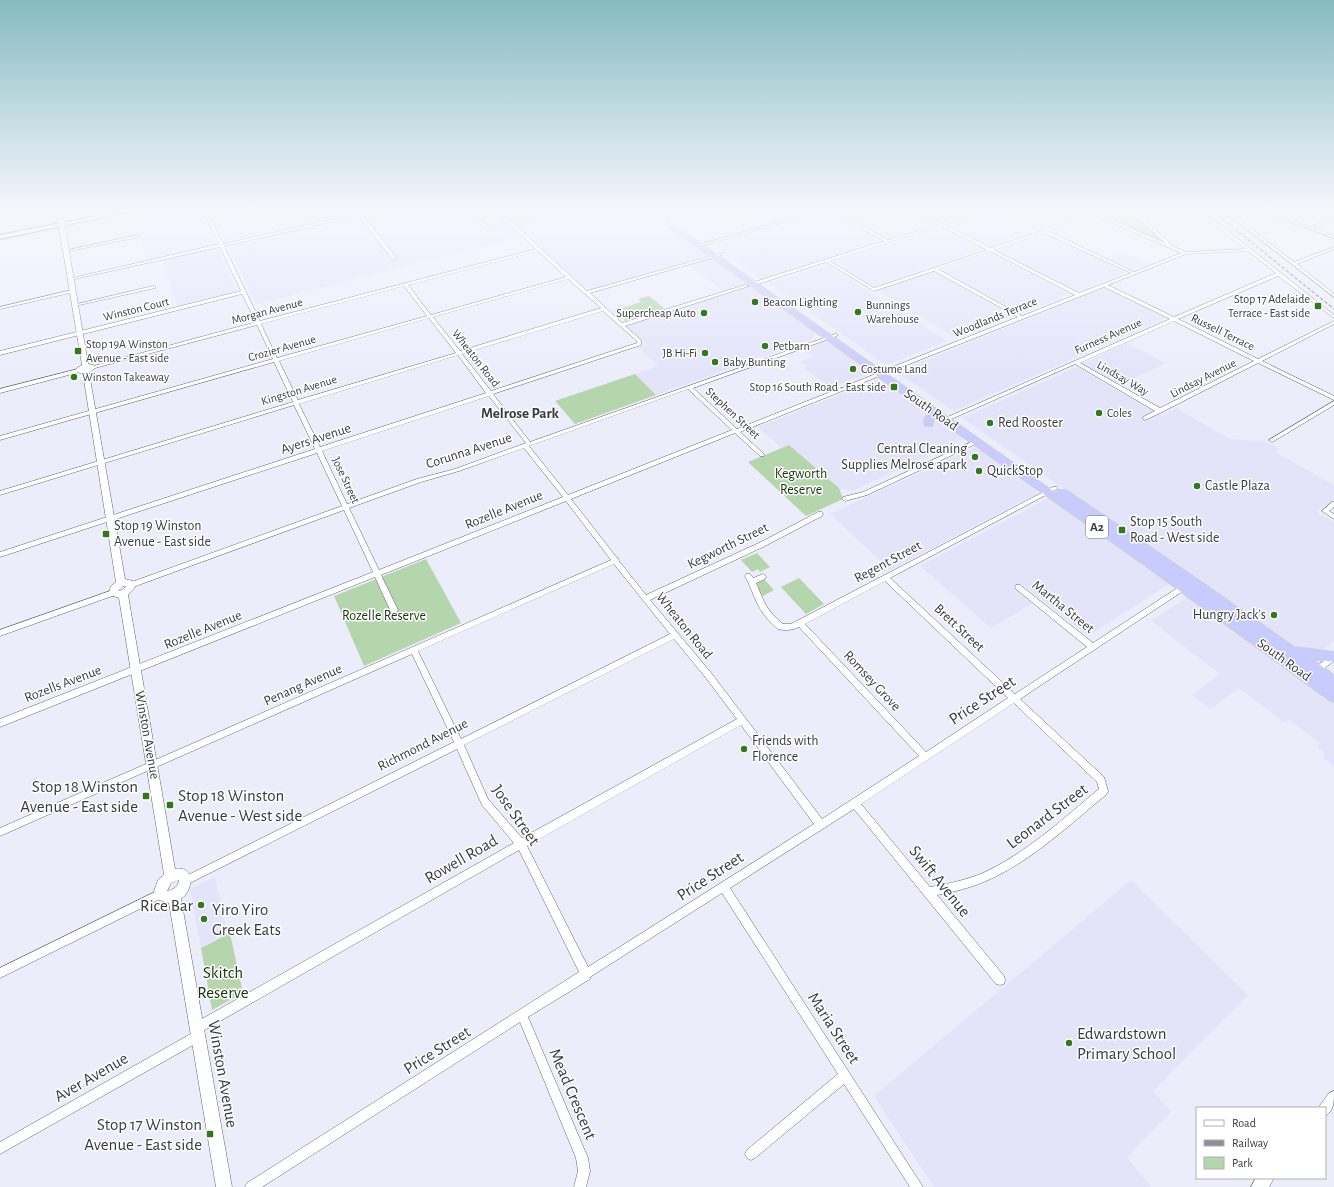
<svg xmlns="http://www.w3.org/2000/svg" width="1334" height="1187" font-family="'Alegreya Sans',sans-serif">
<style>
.built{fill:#e3e4fa}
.green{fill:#b5d6ad}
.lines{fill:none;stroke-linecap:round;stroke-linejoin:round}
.minor-casing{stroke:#62636f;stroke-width:1}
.tertiary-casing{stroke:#62636f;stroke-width:1}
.secondary-casing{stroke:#62636f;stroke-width:2}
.trunk-casing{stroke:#cfd0d1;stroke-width:2}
.minor{fill:#fff;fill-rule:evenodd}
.tertiary{fill:#fff;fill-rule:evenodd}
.secondary{fill:#fff;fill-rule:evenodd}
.trunk{fill:#c8cbfe;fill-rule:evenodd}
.rail{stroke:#8d8e97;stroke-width:1.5;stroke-dasharray:3.5 2;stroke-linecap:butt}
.poi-dot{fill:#33791c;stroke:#fff;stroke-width:1.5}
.labels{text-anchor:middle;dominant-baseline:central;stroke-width:3;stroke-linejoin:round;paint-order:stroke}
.far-poi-label{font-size:12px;fill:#393a3f;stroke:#fff;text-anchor:start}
.far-street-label{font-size:12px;fill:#393a3f;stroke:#fff}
.shield{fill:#fff;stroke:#747579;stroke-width:1}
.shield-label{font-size:13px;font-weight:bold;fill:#393a3f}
.street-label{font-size:14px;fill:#393a3f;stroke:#fff}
.poi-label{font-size:14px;fill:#393a3f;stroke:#fff;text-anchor:start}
.park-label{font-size:14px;fill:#15360b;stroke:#fff}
.far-district-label{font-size:15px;font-weight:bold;fill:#393a3f;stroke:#fff}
.near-street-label{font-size:17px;fill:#393a3f;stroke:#fff}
.near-poi-label{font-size:17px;fill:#393a3f;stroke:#fff;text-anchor:end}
.near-park-label{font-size:17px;fill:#15360b;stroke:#fff}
</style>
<rect width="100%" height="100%" fill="#ecedfb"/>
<g class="built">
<path d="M149,208H198L215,244L147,260L132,211Z"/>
<path d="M208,208H377L224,242Z"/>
<path d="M397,208H462L485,231L508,225L521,237L256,304L228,246Z"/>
<path d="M469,208H557L559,209L488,226Z"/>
<path d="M577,208H643L709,255L588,291L515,223Z"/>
<path d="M716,208H825L707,241L675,219Z"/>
<path d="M843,208H902L935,225L889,239L835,210Z"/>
<path d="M913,208H988L941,222Z"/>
<path d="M829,211L881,241L761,279L713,245Z"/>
<path d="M966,221L986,230L1014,221L1035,231L990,247L949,227Z"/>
<path d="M942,228L982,249L874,286L836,262Z"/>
<path d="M1045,234L1126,272L1077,291L998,251Z"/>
<path d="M217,248L237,292L178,307L162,260Z"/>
<path d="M1121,252L1147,264L1133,270L1106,257Z"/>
<path d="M990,253L1070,294L1021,314L942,270Z"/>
<path d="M712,257L748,283L724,291L688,265Z"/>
<path d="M827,265L947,341L886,365L769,283Z"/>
<path d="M932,271L1012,316L955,338L878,290Z"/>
<path d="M753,286L815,331L812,339L656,395L635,374L658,366L639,347L647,344L626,326Z"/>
<path d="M1104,288L1165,318L954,411L897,372Z"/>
<path d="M827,340L872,372L831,388L804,368L807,366L801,361L814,357L803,349Z"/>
<path d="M1127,343L1165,363L1120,385L1082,364Z"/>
<path d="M1077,367L1162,416L1176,408L1230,439L1265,441L1279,449L1275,452L1334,485V500L1316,512L1334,522V641L1321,651L1285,643L962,418Z"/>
<path d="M881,378L966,438L852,491L839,488L789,445L782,448L758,427Z"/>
<path d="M976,447L1036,490L1037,494L890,570L830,514Z"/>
<path d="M1049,498L1169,584L1088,636L1022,584L1015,588L1033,603L991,628L920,566Z"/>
<path d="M1187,597L1334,702V766L1322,757L1325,753L1317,747L1320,743L1289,720L1285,723L1239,688L1211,709L1192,695L1220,674L1151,621Z"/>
<path d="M215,877L227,933L201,947L190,889Z"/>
<path d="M1131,880L1248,995L1153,1091L1171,1112L1127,1157L1151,1187H934L874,1096Z"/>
</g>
<g class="green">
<path d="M1117,208H1127L1167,244L1098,214Z"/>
<path d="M649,296L665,309L626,321L614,311L641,302L638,299Z"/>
<path d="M635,374L656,395L575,424L555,401Z"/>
<path d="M789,445L839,488L843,499L806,516L748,462Z"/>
<path d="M757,553L770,567L760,572L758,569L752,572L741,560Z"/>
<path d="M426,559L461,623L364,666L334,596Z"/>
<path d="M799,578L824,604L806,614L781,587Z"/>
<path d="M764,579L774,590L761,597L757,583Z"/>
<path d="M230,933L243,993L212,1010L201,948Z"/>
</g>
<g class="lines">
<g class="minor-casing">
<g id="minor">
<path d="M202,208H206L223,244L360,213L384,208H390L363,215L396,257V258L394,259H392L359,216L224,246L260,321L536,249L509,224L488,229L484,228L464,208H468L488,227L568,208H574L573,209L513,223L587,291L722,253V255L590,293L622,323L745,285L749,286L625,326L641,340V345L493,394L530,442L835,334H837V336L693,388L737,429L878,373H882V375L740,432L764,454V456H760L735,433L571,499L617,558H618L619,561L646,595L761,542L818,512H822L823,514L822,516L765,546L650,600L712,674L822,819L919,756L799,627C793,630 786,631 778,629C770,622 763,615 758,605C753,595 750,585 745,576L746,574H750L753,578L763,574L765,575L766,577L765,579L756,583C765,603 765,609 783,624H791L1053,487H1057L1058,488L1057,489L890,578L1015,694L1087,647L1016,589L1015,587L1016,585H1020L1093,643L1182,585H1186L1187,587L1186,589L1020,699L1104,777L1108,791L1107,794C1069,825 1032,861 986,881C970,888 953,892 937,895L1004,976L1005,980L1004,984L1000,985L996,984L854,809L730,888L923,1187H910L844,1084L755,1158L751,1160L747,1158L745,1154L747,1150L838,1074L722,893L590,977V979L528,1017L588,1158L590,1171L586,1187H574L578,1171L576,1158L520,1022L262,1187H245L247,1183L579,972L519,850L201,1032L203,1036L202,1040L0,1154V1142L194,1032L192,1028L193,1024L514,843L482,805L457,749L188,884L185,886L182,884L180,881L182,878L454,742L412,654L0,836V828L611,560L566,501L381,575L398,610L397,612H391L375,577L0,727V719L373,572L344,510L133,587H129L128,585L129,583L342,506L317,453L0,557V552L315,449L294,405L0,495V491L293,402L274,362L0,440V436L273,359L257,325L95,368L93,369L90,367L256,322L242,294L0,355V351L241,291L220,247L70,280L68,279L219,244ZM538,251L566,277L431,315L408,285ZM568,279L601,308L460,351L433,317ZM404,286L427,316L277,358L261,324ZM603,311L637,341V343L491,391L462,354ZM429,318L456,353L298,400L279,361ZM458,355L486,393L320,447L299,404ZM688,389L732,430L568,495L529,446ZM489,396L526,443L455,469L417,479L347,504L322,451ZM524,448L563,497L379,570L349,508L421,482L459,471ZM614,564L670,634L461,739L418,651ZM885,581L1008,698L926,752L805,624ZM674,639L706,678L737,719L522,838L488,799L464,745ZM1014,703L1097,782L1099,789C1063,819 1026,853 983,873C966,880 948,884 930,887L861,804ZM741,725L814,824L588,967L527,846Z"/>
<path d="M702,208H708L662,220L660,219Z"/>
<path d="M829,208H834L832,209L888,240L938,225L906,208H910L942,223L992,208H997L996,209L945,225L991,248L1091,214L1078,208H1083L1094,213L1109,208H1114L1098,214L1165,243L1127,208H1131L1171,244L1172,246L1186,252L1245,249L1193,208H1197L1251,249L1252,250L1334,315V318L1278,276L1178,319L1258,359L1334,321V324L1262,361L1334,396V400L1258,363L1162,412L1145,420L1143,419V417L1155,411L1075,364L947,421H943V419L1170,319L1104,287L889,372H885V370L1018,317L934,271L874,291L826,262L755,285H751V283L884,241L828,210L701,246L698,245ZM1094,215L1181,253L1134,272L1048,231ZM941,226L987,250L874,288L830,261ZM1044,233L1131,273L1079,293L994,250ZM990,251L1075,295L1022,316L938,269ZM1248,251L1276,273L1174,317L1108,285L1186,254ZM1174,321L1254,361L1160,408L1080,363Z"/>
<path d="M1220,208H1224L1294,262L1334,247V249L1297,264L1334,294V297Z"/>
<path d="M1252,208H1257L1310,227L1334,217V219L1313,228L1334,236V238Z"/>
<path d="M138,235L140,236L139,237L65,252L63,251Z"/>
<path d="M153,286H155V288L75,306L73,305Z"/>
<path d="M72,290L74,291V292L0,309V307Z"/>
<path d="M78,369L81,371L80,372L0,393V389Z"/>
<path d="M1334,401V405L1274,441L1272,442L1269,440Z"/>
<path d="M976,440L979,442L978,443L867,495L845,501L842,499L843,497L863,492Z"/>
<path d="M1332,502H1334V507L1329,511L1334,514V519L1322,511Z"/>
<path d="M113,590L115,591L116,593L115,595L0,636V630Z"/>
<path d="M1334,654V661L1318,673L1315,674L1312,673L1311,671L1312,669Z"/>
<path d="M161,889L164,891L166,894L164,897L0,978V968Z"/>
</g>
</g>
<g class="tertiary-casing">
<g id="tertiary">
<path d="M61,219L64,221L88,364L93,365L96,367L89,373L125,579L133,581L135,587L128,595L175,869C195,865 194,890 181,899L232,1187H216L169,903L159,900L154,891L158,880L164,874L119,598L110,595L109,593L111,586L116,582L83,374L75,371L77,368L82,365L58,221ZM123,586H126L122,590L118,591ZM179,880C178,887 173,890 167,891L171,883Z"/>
<path d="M1334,1091C1334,1102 1334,1111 1325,1116V1108H1318L1329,1093Z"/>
<path d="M1256,1178H1274L1269,1187H1251Z"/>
</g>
</g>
<g class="secondary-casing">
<path id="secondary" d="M137,208H147L0,239V235Z"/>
</g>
<g class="trunk-casing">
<path id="trunk" d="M643,208H650L1057,494L1058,490H1066L1197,579L1294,647L1334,652V662L1312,659L1334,675V688L1331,687L1334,689V702L1329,700L1143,564L935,417L932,426H926L924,424L925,418L929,413Z"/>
</g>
<use href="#minor" class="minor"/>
<use href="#tertiary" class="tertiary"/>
<use href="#secondary" class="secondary"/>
<use href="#trunk" class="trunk"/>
<path class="rail" d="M1209,208L1334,309"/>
</g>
<linearGradient id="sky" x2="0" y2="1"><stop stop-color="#86bbc1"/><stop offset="0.56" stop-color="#f6f7fd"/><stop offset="1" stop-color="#f6f7fd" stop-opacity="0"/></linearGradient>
<rect width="1334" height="374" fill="url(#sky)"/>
<g class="poi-dot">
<circle cx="755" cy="302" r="4"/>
<rect x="1314" y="302" width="8" height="8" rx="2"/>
<circle cx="858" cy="312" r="4"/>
<circle cx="704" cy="313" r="4"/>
<circle cx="765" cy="346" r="4"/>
<rect x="74" y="347" width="8" height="8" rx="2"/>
<circle cx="705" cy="353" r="4"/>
<circle cx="715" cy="362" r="4"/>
<circle cx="853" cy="369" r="4"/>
<circle cx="74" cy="377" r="4"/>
<rect x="890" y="383" width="8" height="8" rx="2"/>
<circle cx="1099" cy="413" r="4"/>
<circle cx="990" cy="423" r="4"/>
<circle cx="975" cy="457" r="4"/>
<circle cx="979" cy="471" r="4"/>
<circle cx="1197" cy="486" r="4"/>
<rect x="1118" y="526" width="8" height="8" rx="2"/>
<rect x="102" y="530" width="8" height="8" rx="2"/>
<circle cx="1274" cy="615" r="4"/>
<circle cx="744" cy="749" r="4"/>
<rect x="142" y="792" width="8" height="8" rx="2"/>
<rect x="166" y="801" width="8" height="8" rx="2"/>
<circle cx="201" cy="905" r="4"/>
<circle cx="204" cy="919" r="4"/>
<circle cx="1069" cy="1043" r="4"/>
<rect x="206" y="1130" width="8" height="8" rx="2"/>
</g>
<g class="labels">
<g class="far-poi-label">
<text x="1310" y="299" text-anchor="end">Stop 17 Adelaide<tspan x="1310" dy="14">Terrace - East side</tspan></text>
<text x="763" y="302">Beacon Lighting</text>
<text x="866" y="305">Bunnings<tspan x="866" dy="14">Warehouse</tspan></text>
<text x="696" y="313" text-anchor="end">Supercheap Auto</text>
<text x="86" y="344">Stop 19A Winston<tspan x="86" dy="14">Avenue - East side</tspan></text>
<text x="773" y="346">Petbarn</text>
<text x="697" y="353" text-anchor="end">JB Hi-Fi</text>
<text x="723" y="362">Baby Bunting</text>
<text x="861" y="369">Costume Land</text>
<text x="82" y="377">Winston Takeaway</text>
<text x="886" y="387" text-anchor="end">Stop 16 South Road - East side</text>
<text x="1107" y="413">Coles</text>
</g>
<g class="far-street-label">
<text transform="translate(136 309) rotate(-14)">Winston Court</text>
<text transform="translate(267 311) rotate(-15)">Morgan Avenue</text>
<text transform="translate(995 317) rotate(-22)">Woodlands Terrace</text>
<text transform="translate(1223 332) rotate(26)">Russell Terrace</text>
<text transform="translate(1108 336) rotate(-24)">Furness Avenue</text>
<text transform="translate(282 348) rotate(-16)">Crozier Avenue</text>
<text transform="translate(476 358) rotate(52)">Wheaton Road</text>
<text transform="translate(1123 378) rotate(30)">Lindsay Way</text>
<text transform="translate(1203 378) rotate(-27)">Lindsay Avenue</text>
<text transform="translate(299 390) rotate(-17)">Kingston Avenue</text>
<text transform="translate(733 413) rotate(43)">Stephen Street</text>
<text transform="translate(346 480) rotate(65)">Jose Street</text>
</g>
<rect class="shield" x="1086" y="516" width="22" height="22" rx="3"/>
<g class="shield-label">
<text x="1097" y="527">A2</text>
</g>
<g class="street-label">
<text transform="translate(931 410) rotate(35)">South Road</text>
<text transform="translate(316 439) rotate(-18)">Ayers Avenue</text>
<text transform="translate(469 451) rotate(-18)">Corunna Avenue</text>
<text transform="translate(504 510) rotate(-22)">Rozelle Avenue</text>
<text transform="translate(728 546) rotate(-26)">Kegworth Street</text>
<text transform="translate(888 562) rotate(-28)">Regent Street</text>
<text transform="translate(1063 607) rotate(39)">Martha Street</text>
<text transform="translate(684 626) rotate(51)">Wheaton Road</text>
<text transform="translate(959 628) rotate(43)">Brett Street</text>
<text transform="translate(203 630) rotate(-22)">Rozelle Avenue</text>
<text transform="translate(1284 660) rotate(36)">South Road</text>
<text transform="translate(872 681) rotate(47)">Romsey Grove</text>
<text transform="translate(63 684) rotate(-21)">Rozells Avenue</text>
<text transform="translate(303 685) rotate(-24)">Penang Avenue</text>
<text transform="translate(147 735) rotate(80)">Winston Avenue</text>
<text transform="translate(423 745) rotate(-27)">Richmond Avenue</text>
</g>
<g class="poi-label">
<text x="998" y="423">Red Rooster</text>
<text x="967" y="449" text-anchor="end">Central Cleaning<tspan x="967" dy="16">Supplies Melrose apark</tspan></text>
<text x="987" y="471">QuickStop</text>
<text x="1205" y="486">Castle Plaza</text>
<text x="1130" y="522">Stop 15 South<tspan x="1130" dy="16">Road - West side</tspan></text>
<text x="114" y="526">Stop 19 Winston<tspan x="114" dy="16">Avenue - East side</tspan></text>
<text x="1266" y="615" text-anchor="end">Hungry Jack's</text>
<text x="752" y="741">Friends with<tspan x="752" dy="16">Florence</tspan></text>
</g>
<g class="park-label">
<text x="801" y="474">Kegworth<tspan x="801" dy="16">Reserve</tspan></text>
<text x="384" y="616">Rozelle Reserve</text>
</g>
<g class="far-district-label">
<text x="520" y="413">Melrose Park</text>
</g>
<g class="near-street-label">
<text transform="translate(982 700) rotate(-33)">Price Street</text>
<text transform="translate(516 815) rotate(55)">Jose Street</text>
<text transform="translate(1047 816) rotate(-37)">Leonard Street</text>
<text transform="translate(461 859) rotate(-30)">Rowell Road</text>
<text transform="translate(710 876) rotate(-33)">Price Street</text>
<text transform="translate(940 881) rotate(51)">Swift Avenue</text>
<text transform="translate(834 1028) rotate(57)">Maria Street</text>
<text transform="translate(437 1050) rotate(-32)">Price Street</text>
<text transform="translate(223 1074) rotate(80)">Winston Avenue</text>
<text transform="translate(91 1077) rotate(-30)">Aver Avenue</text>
<text transform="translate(573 1094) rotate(67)">Mead Crescent</text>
</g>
<g class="near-poi-label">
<text x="138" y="786">Stop 18 Winston<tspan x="138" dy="20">Avenue - East side</tspan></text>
<text x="178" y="795" text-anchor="start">Stop 18 Winston<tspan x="178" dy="20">Avenue - West side</tspan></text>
<text x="193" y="905">Rice Bar</text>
<text x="212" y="909" text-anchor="start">Yiro Yiro<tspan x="212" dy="20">Greek Eats</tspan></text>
<text x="1077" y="1033" text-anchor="start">Edwardstown<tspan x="1077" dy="20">Primary School</tspan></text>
<text x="202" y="1124">Stop 17 Winston<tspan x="202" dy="20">Avenue - East side</tspan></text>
</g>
<g class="near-park-label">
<text x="223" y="972">Skitch<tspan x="223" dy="20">Reserve</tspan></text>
</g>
</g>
<rect x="1196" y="1107" width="130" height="72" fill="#ffffff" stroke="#b0b0b2"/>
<rect x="1204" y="1120" width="20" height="6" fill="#ffffff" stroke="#b0b0b2"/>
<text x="1232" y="1127" font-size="12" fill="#393a3f">Road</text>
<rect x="1204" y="1140" width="20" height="6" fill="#8d8e97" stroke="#b0b0b2"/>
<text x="1232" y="1147" font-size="12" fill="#393a3f">Railway</text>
<rect x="1204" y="1157" width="20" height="12" fill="#b5d6ad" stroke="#b0b0b2"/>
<text x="1232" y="1167" font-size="12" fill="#393a3f">Park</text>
</svg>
